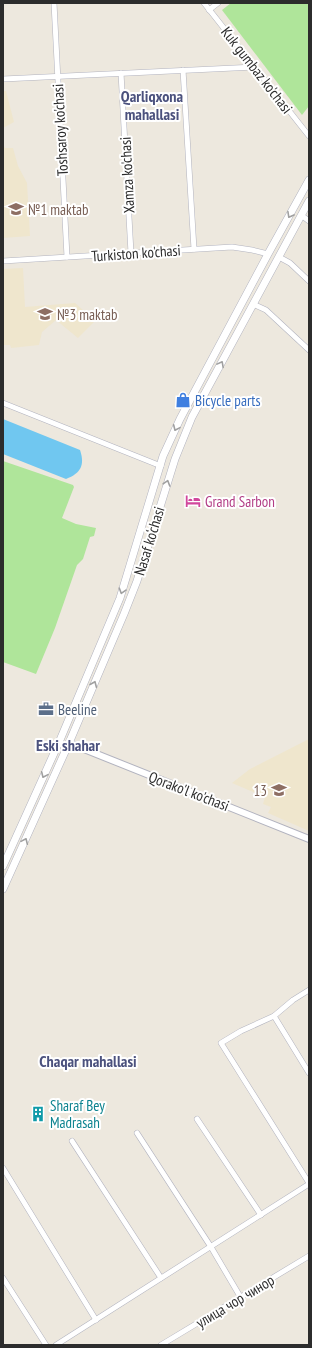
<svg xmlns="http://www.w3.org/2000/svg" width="312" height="1348" font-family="'PT Sans Narrow',sans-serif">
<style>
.education{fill:#efe6cd}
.green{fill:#afe59a}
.water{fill:#70c7f0}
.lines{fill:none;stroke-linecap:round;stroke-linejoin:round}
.stream{stroke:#70c7f0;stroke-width:1.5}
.minor-casing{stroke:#b2b3bf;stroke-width:6}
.tertiary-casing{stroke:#b2b3bf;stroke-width:8}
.secondary-casing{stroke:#b2b3bf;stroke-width:8}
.minor{stroke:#fff;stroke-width:5}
.tertiary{stroke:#fff;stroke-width:6}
.secondary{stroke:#fff;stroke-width:7}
.oneway{stroke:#a0a0a0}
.labels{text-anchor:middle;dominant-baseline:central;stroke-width:4;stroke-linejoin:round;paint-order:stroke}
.street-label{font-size:15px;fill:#2c2c2c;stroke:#fff}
.education-label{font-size:15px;fill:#785e54;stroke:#fff;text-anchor:start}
.shop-label{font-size:15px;fill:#366cbe;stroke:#fff;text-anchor:start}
.hotel-label{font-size:15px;fill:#b23c85;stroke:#fff;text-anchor:start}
.service-label{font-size:15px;fill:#4e5e75;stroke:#fff;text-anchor:start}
.culture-label{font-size:15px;fill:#0d838f;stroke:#fff;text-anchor:start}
.neighbourhood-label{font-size:16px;font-weight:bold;fill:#4b517d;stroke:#fff}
</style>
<rect width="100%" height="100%" fill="#ede8de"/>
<g class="education">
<path d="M3,91H6L14,122L3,128Z"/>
<path d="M3,144L5,148H13L18,166L27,183L30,236L3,238Z"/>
<path d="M23,268L25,307L75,303L95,321L78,338L56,320L42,332L39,345L11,348L10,345H3V269Z"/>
<path d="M309,739V831L268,813L271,807L263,804L265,797L232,783L250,769Z"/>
</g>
<g class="green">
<path d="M231,3H309V106L302,115L222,10Z"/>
<path d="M3,461L73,485L74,487L62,518L76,524L96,528L94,536L90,537L83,559L77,565L55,628L36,674L3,662Z"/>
</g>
<path class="water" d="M3,419L80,450C85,465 81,473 66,479L3,454Z"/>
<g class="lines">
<path class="stream" d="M3,541V552"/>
<g class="minor-casing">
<g id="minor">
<path d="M54,3L67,257"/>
<path d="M204,3L309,136"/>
<path d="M209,10L218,3"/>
<path d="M183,70L194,249"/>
<path d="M121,73L131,253"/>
<path d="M3,79L255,67"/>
<path d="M301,215L309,221"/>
<path d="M279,257L290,263L309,281"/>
<path d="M3,261L232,247L252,250L268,254"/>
<path d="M253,304L266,310L309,350"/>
<path d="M3,403L161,466"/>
<path d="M309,990L293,1000L274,1016L241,1031L221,1043L309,1183"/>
<path d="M274,1016L309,1073"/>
<path d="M197,1119L261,1215"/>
<path d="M137,1133L211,1247L241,1298"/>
<path d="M72,1141L161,1278"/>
<path d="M3,1168L96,1320"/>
<path d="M3,1278L46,1345"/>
<path d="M56,1345L309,1184"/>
<path d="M161,1345L309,1256"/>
</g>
</g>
<g class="tertiary-casing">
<path id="tertiary" d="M69,743L309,839"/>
</g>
<g class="secondary-casing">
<g id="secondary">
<path d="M3,866L60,740L120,598L163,456L180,419L268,254L309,180"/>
<path d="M3,889L69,743L124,614L137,581L175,459L192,417L309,201"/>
</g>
</g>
<use href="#minor" class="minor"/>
<use href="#tertiary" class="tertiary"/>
<use href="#secondary" class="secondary"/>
</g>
<defs><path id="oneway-chevron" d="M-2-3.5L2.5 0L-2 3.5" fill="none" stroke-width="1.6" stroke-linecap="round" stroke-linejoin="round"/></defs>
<g class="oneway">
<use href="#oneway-chevron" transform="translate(290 215) rotate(119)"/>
<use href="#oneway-chevron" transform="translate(221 364) rotate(-62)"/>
<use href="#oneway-chevron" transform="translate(176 428) rotate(114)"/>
<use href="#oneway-chevron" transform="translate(167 483) rotate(-73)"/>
<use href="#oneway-chevron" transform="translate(122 591) rotate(107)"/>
<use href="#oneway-chevron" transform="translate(94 684) rotate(-67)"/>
<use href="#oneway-chevron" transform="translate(44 775) rotate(114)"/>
<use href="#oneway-chevron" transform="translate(25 841) rotate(-66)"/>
</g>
<defs>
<g id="school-bare" transform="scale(1.2)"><path d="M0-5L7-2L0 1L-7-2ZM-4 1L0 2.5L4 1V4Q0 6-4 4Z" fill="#8d6e63" stroke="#fff" stroke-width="2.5" paint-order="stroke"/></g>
<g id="shop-bare" transform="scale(1.2)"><path d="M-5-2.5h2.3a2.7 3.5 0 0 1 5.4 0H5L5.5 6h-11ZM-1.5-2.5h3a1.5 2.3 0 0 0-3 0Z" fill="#3f7fe0" stroke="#fff" stroke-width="2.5" paint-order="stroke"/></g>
<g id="hotel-bare" transform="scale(1.2)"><path d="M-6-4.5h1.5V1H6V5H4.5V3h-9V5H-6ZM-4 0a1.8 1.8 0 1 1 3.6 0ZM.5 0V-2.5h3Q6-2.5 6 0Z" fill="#d1479c" stroke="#fff" stroke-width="2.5" paint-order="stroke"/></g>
<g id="office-bare" transform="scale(1.2)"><path d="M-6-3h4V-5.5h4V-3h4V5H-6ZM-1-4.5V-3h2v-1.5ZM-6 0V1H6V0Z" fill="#5c6f8a" stroke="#fff" stroke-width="2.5" paint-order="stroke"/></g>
<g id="building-bare" transform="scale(1.2)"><path d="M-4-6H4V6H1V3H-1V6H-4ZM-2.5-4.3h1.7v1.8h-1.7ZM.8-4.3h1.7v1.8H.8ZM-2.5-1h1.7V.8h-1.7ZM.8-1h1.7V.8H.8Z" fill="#0f9aa8" stroke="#fff" stroke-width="2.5" paint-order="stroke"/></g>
</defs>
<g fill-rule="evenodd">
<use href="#school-bare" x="16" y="209"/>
<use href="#school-bare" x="45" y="314"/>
<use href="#shop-bare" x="183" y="400"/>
<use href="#hotel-bare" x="193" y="501"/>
<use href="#office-bare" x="46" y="709"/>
<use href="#school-bare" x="279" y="790"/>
<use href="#building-bare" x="38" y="1114"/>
</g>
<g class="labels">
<g class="street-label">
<text transform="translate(257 70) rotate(52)">Kuk gumbaz ko'chasi</text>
<text transform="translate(60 130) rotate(-93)">Toshsaroy ko'chasi</text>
<text transform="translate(127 175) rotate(-93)">Xamza ko'chasi</text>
<text transform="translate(136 253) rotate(-4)">Turkiston ko'chasi</text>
<text transform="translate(149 541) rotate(-73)">Nasaf ko‘chasi</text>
<text transform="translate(189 791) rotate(21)">Qorako'l ko'chasi</text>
<text transform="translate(235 1301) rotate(-31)">улица чор чинор</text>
</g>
<g class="education-label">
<text x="28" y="209">№1 maktab</text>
<text x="57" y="314">№3 maktab</text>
<text x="267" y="790" text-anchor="end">13</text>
</g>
<g class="shop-label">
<text x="195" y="400">Bicycle parts</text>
</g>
<g class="hotel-label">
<text x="205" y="501">Grand Sarbon</text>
</g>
<g class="service-label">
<text x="58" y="709">Beeline</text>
</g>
<g class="culture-label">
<text x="50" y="1105">Sharaf Bey<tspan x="50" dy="17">Madrasah</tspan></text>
</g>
<g class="neighbourhood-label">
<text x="152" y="96">Qarliqxona<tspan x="152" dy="18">mahallasi</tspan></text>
<text x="68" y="745">Eski shahar</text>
<text x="88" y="1061">Chaqar mahallasi</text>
</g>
</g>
<rect width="312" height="1348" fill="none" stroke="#2c2c2c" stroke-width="8"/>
</svg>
